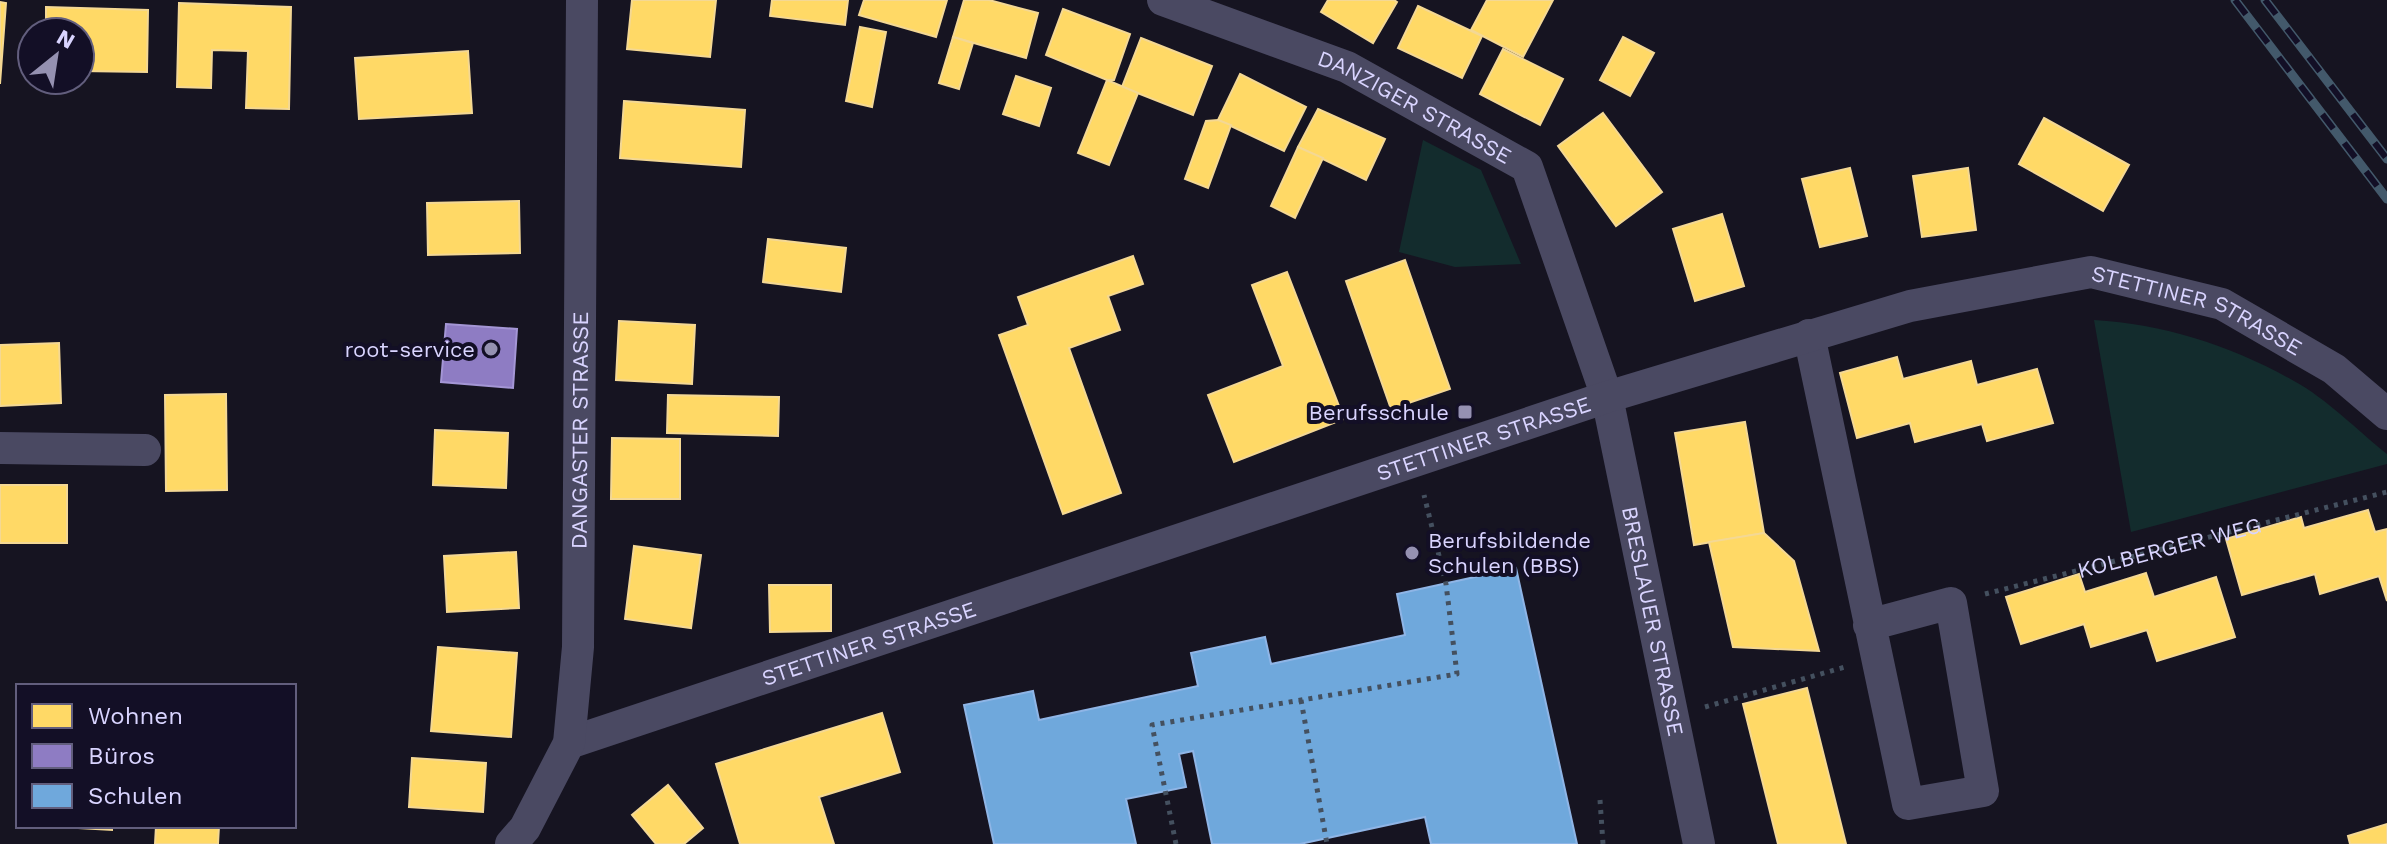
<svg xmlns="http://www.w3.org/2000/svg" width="2387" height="844" font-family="'Work Sans',sans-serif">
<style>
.green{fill:#132c2d}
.homes{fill:#ffd966;stroke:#f4d894;stroke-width:2}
.offices{fill:#8e7cc3;stroke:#a496d5;stroke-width:2}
.schools{fill:#6fa8dc;stroke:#8fb5e6;stroke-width:2}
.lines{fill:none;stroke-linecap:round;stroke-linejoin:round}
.path{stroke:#44505f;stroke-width:5;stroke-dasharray:4 6;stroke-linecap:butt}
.street{stroke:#4a4962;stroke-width:32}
.rail-casing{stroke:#43596b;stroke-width:9}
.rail{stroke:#130f26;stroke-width:6;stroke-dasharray:18;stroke-linecap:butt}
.poi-dot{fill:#9591b1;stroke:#130f26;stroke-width:3}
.labels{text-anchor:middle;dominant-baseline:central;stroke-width:8;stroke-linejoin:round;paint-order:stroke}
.street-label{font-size:22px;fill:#d9d4ff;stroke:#130f26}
.poi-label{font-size:22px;fill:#d9d4ff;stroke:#130f26;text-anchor:end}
</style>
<rect width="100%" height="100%" fill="#161421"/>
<g class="green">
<path d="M1423,140L1481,170L1521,264L1455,267L1399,252Z"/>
<path d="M2094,320C2165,324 2232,346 2294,381C2327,399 2357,430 2387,454V464L2131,532Z"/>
</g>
<g class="homes">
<path d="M632,0H716L710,57L627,49Z"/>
<path d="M772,0H848L845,25L770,16Z"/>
<path d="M864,0H947L936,37L859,15Z"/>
<path d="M964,0H989L1038,13L1026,58L953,37Z"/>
<path d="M1328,0H1394L1397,2L1373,43L1321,12Z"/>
<path d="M1487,0H1553L1523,57L1471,30Z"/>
<path d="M0,2L6,3L0,84Z"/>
<path d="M179,3L291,7L289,109L246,108L248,51L212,50L211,88L177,87Z"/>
<path d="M1418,6L1482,36L1462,78L1398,48Z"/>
<path d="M46,7L148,10L147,72L80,71V32H46Z"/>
<path d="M1063,9L1130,34L1114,80H1107L1046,55Z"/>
<path d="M860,27L886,32L872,107L846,101Z"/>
<path d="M953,37L973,43L959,89L939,83Z"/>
<path d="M1623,37L1654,53L1630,96L1600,80Z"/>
<path d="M1141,38L1212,66L1193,115L1122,87Z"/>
<path d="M1503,49L1563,79L1540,125L1480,94Z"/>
<path d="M468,51L472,113L359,119L355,58Z"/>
<path d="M1240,74L1306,107L1284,151L1218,120Z"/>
<path d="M1016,76L1051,88L1039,126L1003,114Z"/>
<path d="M1107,80L1138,93L1109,165L1078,153Z"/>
<path d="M624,101L745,110L741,167L620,158Z"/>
<path d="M1318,109L1385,139L1366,180L1298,147Z"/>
<path d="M1603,113L1662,192L1616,226L1558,146Z"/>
<path d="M2044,118L2129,165L2103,211L2019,164Z"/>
<path d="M1218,120L1231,125L1208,188L1185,179L1206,121Z"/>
<path d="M1298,147L1323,158L1295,218L1271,206Z"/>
<path d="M1850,168L1867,236L1820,247L1802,179Z"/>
<path d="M1968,168L1976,230L1922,237L1913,176Z"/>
<path d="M519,201L520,253L428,255L427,203Z"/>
<path d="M1722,214L1744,286L1695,301L1673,229Z"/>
<path d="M768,239L846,248L841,292L763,282Z"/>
<path d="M1133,256L1143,284L1108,296L1120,330L1069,348L1121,493L1063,514L999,335L1028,325L1018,297Z"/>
<path d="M1405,260L1450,389L1391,409L1346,281Z"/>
<path d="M1287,272L1344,419L1234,462L1208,395L1283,366L1252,285Z"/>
<path d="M619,321L695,325L692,384L616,380Z"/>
<path d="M59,343L61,403L0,406V345Z"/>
<path d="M1897,357L1903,379L1971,361L1977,385L2037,369L2053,423L1987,441L1982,424L1915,442L1910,423L1857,438L1840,373Z"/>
<path d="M226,394L227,490L166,491L165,395Z"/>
<path d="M668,395L779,397L778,436L667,433Z"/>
<path d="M1745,422L1764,533L1694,545L1675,433Z"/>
<path d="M435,430L508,433L506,488L433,485Z"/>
<path d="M612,438L680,439V499H611Z"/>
<rect x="0" y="485" width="67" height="58"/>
<path d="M2368,510L2375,532L2387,529V601L2379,576L2320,594L2315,574L2242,595L2226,539L2301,517L2304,528Z"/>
<path d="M1764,533L1794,561L1819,651L1733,647L1709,542Z"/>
<path d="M634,546L701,555L691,628L625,619Z"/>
<path d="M516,552L519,608L447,612L444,556Z"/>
<path d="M2146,573L2154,597L2216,577L2235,637L2157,661L2147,630L2091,647L2084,624L2021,644L2006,597L2079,574L2085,592Z"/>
<path d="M769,585H831V631L770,632Z"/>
<path d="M438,647L517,653L511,737L431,731Z"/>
<path d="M1807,688L1846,844H1778L1743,704Z"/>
<path d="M882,713L900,772L819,797L834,844H740L716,764Z"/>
<path d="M412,758L486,763L483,812L409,807Z"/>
<path d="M668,785L703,828L684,844H656L632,815Z"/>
<path d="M2387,824V844H2350L2348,836Z"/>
<path d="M43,826H112V830Z"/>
<path d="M156,826H219L218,844H155Z"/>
</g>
<path class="offices" d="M446,324L517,329L513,388L441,382Z"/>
<path class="schools" d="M1516,568L1577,844H1431L1425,817L1300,844H1212L1193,751L1179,754L1186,787L1126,799L1136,844H994L964,705L1033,691L1039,720L1198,686L1191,653L1265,637L1271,664L1405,635L1397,594Z"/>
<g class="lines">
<g class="path">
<path id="s1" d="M1985,594L2387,492"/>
<path d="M1301,700L1327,844"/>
<path d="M1705,707L1845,667"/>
<path d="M1600,800L1603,844"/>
<path d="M1176,844L1152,725L1457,674L1446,584L1424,495"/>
</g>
<g class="street">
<path id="s2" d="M1163,0L1347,67L1527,167L1607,397L1699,844"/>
<path d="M1809,335L1908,804L1983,791L1951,603L1869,625"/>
<path d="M0,448L145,450"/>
<path id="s3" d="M569,743L1607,397L1910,306L2091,272L2222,304L2334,369L2387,414"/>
<path id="s4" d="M511,844L525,828L569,743L578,647L582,0"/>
</g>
<g class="rail-casing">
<g id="rail">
<path d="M2235,0L2387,199"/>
<path d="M2265,0L2387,159"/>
</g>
</g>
<use href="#rail" class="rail"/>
</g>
<g class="poi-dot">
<circle cx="491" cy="349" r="8"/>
<rect x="1457" y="404" width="16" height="16" rx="4"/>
<circle cx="1412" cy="553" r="8"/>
</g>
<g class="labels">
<g class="street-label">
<text stroke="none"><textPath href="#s2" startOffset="274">DANZIGER STRASSE</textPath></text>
<text stroke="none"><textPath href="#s3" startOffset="1708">STETTINER STRASSE</textPath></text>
<text stroke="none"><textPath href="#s4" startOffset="430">DANGASTER STRASSE</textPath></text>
<text stroke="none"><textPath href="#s3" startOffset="964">STETTINER STRASSE</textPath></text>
<text stroke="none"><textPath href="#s1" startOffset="190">KOLBERGER WEG</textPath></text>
<text stroke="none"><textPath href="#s2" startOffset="874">BRESLAUER STRASSE</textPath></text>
<text stroke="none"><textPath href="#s3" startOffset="316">STETTINER STRASSE</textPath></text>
</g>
<g class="poi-label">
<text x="475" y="349">root-service</text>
<text x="1449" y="412">Berufsschule</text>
<text x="1428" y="540" text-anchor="start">Berufsbildende<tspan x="1428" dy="25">Schulen (BBS)</tspan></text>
</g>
</g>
<rect x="16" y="684" width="280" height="144" fill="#130f26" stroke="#625e7d" stroke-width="2"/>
<rect x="32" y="704" width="40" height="24" fill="#ffd966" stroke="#625e7d" stroke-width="2"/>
<text x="88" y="724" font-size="24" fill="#d9d4ff">Wohnen</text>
<rect x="32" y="744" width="40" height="24" fill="#8e7cc3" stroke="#625e7d" stroke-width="2"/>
<text x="88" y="764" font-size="24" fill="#d9d4ff">Büros</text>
<rect x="32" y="784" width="40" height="24" fill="#6fa8dc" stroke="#625e7d" stroke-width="2"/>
<text x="88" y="804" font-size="24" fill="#d9d4ff">Schulen</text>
<g transform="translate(56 56) rotate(30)"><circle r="38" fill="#130f26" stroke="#625e7d" stroke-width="2"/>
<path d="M0-6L14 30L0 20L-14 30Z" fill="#9591b1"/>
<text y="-12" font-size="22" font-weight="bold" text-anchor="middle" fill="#d9d4ff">N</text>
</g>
</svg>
